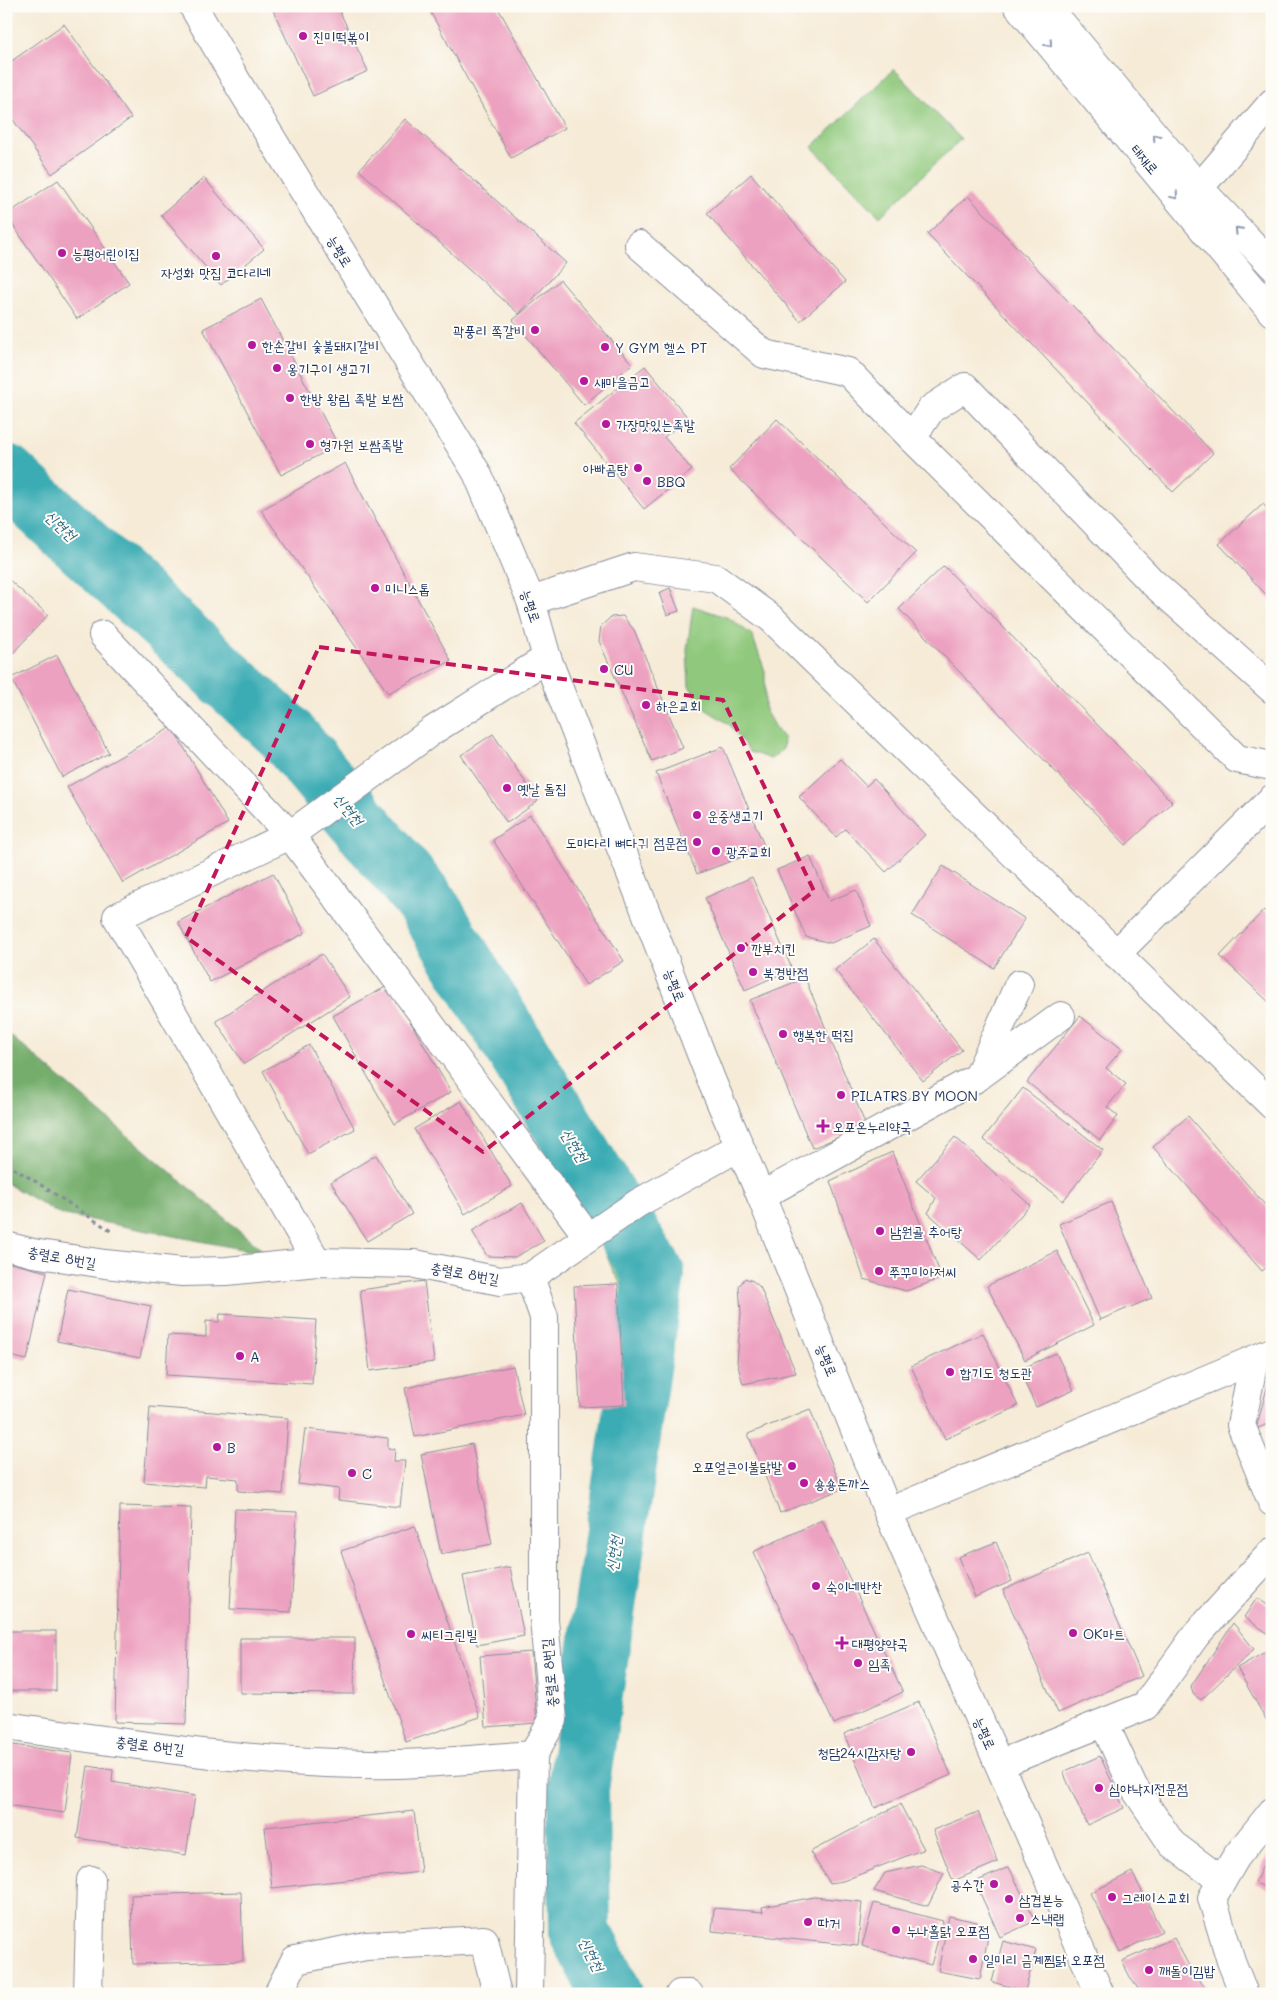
<svg xmlns="http://www.w3.org/2000/svg" width="1278" height="2000" font-family="Mali,'Poor Story',sans-serif">
<style>
.green{fill:#90c97d;stroke:#567c6e}
.forest{fill:#74ad6c;stroke:#486e65}
.water{fill:#3aacb4;stroke:#2a6e89}
.lines{fill:none;stroke-linecap:round;stroke-linejoin:round}
.river{stroke:#3aacb4;stroke-width:62}
.building{fill:#eda1c0}
.minor-casing{stroke:#888d9a;stroke-width:30}
.major-casing{stroke:#888d9a;stroke-width:30}
.highway-casing{stroke:#888d9a;stroke-width:30}
.path{stroke:#888d9a;stroke-width:3;stroke-dasharray:4 4;stroke-linecap:butt}
.minor{stroke:#fff;stroke-width:28}
.major{stroke:#fff;stroke-width:28}
.highway{stroke:#fff;stroke-width:28}
.oneway{stroke:#8d97ae}
.marked{fill:none;stroke:#c2185b;stroke-width:4;stroke-dasharray:10 6;stroke-linejoin:round}
.poi-dot{fill:#b5179e;stroke:#fdfcf7;stroke-width:2}
.labels{text-anchor:middle;dominant-baseline:central;stroke-width:4;stroke-linejoin:round;paint-order:stroke}
.poi-label{font-size:14px;fill:#1b2f5e;stroke:#fdfcf7;text-anchor:start}
.street-label{font-size:14px;fill:#1b2f5e;stroke:#fdfcf7}
.water-label{font-size:15px;font-style:italic;fill:#276180;stroke:#fdfcf7}
</style>
<rect width="100%" height="100%" fill="#fdfcf7"/>
<filter id="ink" filterUnits="userSpaceOnUse"><feTurbulence type="fractalNoise" baseFrequency=".02" numOctaves="2"/><feDisplacementMap in="SourceGraphic" scale="10" xChannelSelector="R" yChannelSelector="G"/><feConvolveMatrix kernelMatrix="1 2 1 2 8 2 1 2 1" color-interpolation-filters="sRGB"/></filter>
<filter id="wash" filterUnits="userSpaceOnUse"><feTurbulence type="fractalNoise" baseFrequency=".0096" numOctaves="4" result="noise"/><feDisplacementMap in="SourceGraphic" scale="20" xChannelSelector="R" yChannelSelector="G"/><feGaussianBlur stdDeviation="1.12" result="paint"/><feColorMatrix in="noise" values="0 0 0 0 0 0 0 0 0 0 0 0 0 0 0 0 0 1.4 0 .05"/><feComposite in="paint" operator="in"/></filter>
<g filter="url(#wash)">
<rect width="100%" height="100%" fill="#f6ebd7"/>
<g class="green">
<path d="M894,69L961,139L880,217L812,147Z"/>
<path d="M693,606L729,618L752,635L765,671V710L774,726L784,739L783,749L771,759L750,752L729,724L705,709L689,686L687,650Z"/>
<path d="M624,1229L652,1273L623,1470L620,1471L627,1403L622,1286L613,1271L600,1239Z"/>
<path d="M575,1836L578,1837L579,1909L573,1931L574,1964L562,1954L560,1949Z"/>
</g>
<path class="forest" d="M6,1032L267,1254L60,1214L6,1183Z"/>
<path class="water" d="M580,1909L592,1921L612,1959L611,1965L580,1967L574,1964V1927Z"/>
<g class="lines">
<path class="river" d="M6,475L285,733L426,902L654,1274L578,1789L580,1932L612,1994"/>
</g>
<g id="blocks">
<g class="building">
<path d="M271,6H337L368,71L313,96Z"/>
<path d="M427,6H497L565,128L511,158Z"/>
<path d="M64,24L131,118L52,174L6,110V65Z"/>
<path d="M405,119L566,263L519,314L359,170Z"/>
<path d="M751,174L845,282L800,321L707,213Z"/>
<path d="M6,178L13,188L6,193Z"/>
<path d="M204,178L264,249L221,285L161,215Z"/>
<path d="M58,180L129,283L77,319L6,215Z"/>
<path d="M968,196L1213,453L1173,492L927,234Z"/>
<path d="M560,280L632,364L584,405L513,320Z"/>
<path d="M261,299L338,445L281,475L203,329Z"/>
<path d="M645,366L688,418L664,437L692,470L644,509L574,423Z"/>
<path d="M777,419L916,553L868,602L729,469Z"/>
<path d="M345,463L451,661L388,693L261,510Z"/>
<path d="M1263,504L1272,514V601L1219,544Z"/>
<path d="M944,566L1172,802L1126,845L899,609Z"/>
<path d="M6,577L48,615L13,653L6,647Z"/>
<path d="M670,588L679,611L667,615L659,593Z"/>
<path d="M623,616L634,630L683,748L652,761L599,641L601,626L611,617Z"/>
<path d="M57,655L109,753L62,777L11,678Z"/>
<path d="M172,727L228,823L123,883L67,787Z"/>
<path d="M493,734L538,801L507,823L461,755Z"/>
<path d="M723,747L765,848L697,874L656,773Z"/>
<path d="M840,759L866,786L874,779L925,835L886,872L845,829L836,837L799,797Z"/>
<path d="M530,815L624,961L586,985L493,840Z"/>
<path d="M810,856L829,901L856,890L871,926L831,943L806,937L777,870Z"/>
<path d="M943,866L1025,919L994,968L912,915Z"/>
<path d="M273,873L305,933L210,982L178,922Z"/>
<path d="M752,877L792,969L745,990L705,898Z"/>
<path d="M1264,910L1272,918V1005L1220,956Z"/>
<path d="M874,939L962,1050L923,1081L835,970Z"/>
<path d="M322,954L350,997L244,1064L216,1021Z"/>
<path d="M805,978L866,1126L812,1148L750,1000Z"/>
<path d="M389,985L451,1092L395,1124L333,1016Z"/>
<path d="M1080,1016L1122,1049L1106,1068L1126,1084L1107,1107L1118,1116L1100,1140L1027,1082Z"/>
<path d="M309,1045L355,1129L308,1154L263,1071Z"/>
<path d="M1023,1088L1103,1150L1063,1201L983,1139Z"/>
<path d="M461,1101L512,1186L465,1214L414,1129Z"/>
<path d="M1188,1116L1272,1213V1263L1262,1271L1153,1147Z"/>
<path d="M955,1137L1030,1205L981,1260L928,1213L936,1198L916,1181Z"/>
<path d="M892,1152L942,1278L906,1291L864,1279L830,1181Z"/>
<path d="M376,1155L412,1214L367,1241L331,1182Z"/>
<path d="M1111,1202L1152,1298L1100,1320L1059,1224Z"/>
<path d="M522,1203L544,1241L515,1257L487,1256L472,1231Z"/>
<path d="M1057,1251L1094,1325L1025,1360L987,1286Z"/>
<path d="M6,1262L47,1272L27,1360L6,1355Z"/>
<path d="M745,1278L753,1281L760,1287L796,1373L743,1384L737,1362L741,1313L739,1286Z"/>
<path d="M424,1281L434,1362L370,1371L360,1290Z"/>
<path d="M618,1284L624,1405L580,1407L574,1286Z"/>
<path d="M68,1289L151,1306L140,1358L57,1341Z"/>
<path d="M220,1314L316,1320L312,1384L166,1375L168,1335L206,1337V1321L219,1322Z"/>
<path d="M983,1333L1018,1406L945,1439L911,1366Z"/>
<path d="M1056,1353L1074,1390L1036,1407L1019,1370Z"/>
<path d="M513,1366L524,1415L415,1437L405,1388Z"/>
<path d="M1272,1382V1422L1256,1429L1268,1384Z"/>
<path d="M150,1407L288,1418L283,1494L238,1491V1479L206,1476L205,1487L144,1482Z"/>
<path d="M810,1409L842,1489L780,1513L748,1434Z"/>
<path d="M305,1429L388,1438V1448L395,1449L394,1461H405L400,1507L338,1500L339,1489L298,1484Z"/>
<path d="M472,1444L492,1544L441,1554L421,1454Z"/>
<path d="M120,1506L191,1508L186,1724L115,1722Z"/>
<path d="M235,1509L297,1512L291,1612L230,1609Z"/>
<path d="M822,1520L903,1692L834,1724L753,1552Z"/>
<path d="M415,1526L480,1717L406,1742L341,1551Z"/>
<path d="M996,1542L1012,1581L975,1597L958,1557Z"/>
<path d="M1088,1553L1142,1676L1058,1713L1003,1590Z"/>
<path d="M510,1567L524,1636L477,1645L463,1576Z"/>
<path d="M1257,1598L1272,1608V1636L1244,1617Z"/>
<path d="M1233,1623L1254,1649L1201,1700L1193,1694L1191,1686Z"/>
<rect x="6" y="1631" width="50" height="60"/>
<path d="M240,1638H355L354,1694L240,1693Z"/>
<path d="M1272,1648V1730L1237,1668Z"/>
<path d="M531,1652L537,1723L486,1727L480,1656Z"/>
<path d="M919,1702L951,1775L875,1808L844,1734Z"/>
<path d="M6,1744L72,1753L65,1813L6,1805Z"/>
<path d="M1100,1756L1124,1808L1087,1825L1063,1772Z"/>
<path d="M88,1766L113,1770L112,1782L195,1796L186,1855L77,1838Z"/>
<path d="M900,1804L924,1849L843,1881L830,1883L810,1852Z"/>
<path d="M414,1811L421,1872L272,1888L265,1827Z"/>
<path d="M978,1812L998,1862L953,1881L933,1830Z"/>
<path d="M1272,1845V1890L1255,1883Z"/>
<path d="M921,1865L944,1873L928,1906L874,1891L885,1873Z"/>
<path d="M1009,1867L1035,1921L1000,1937L975,1882Z"/>
<path d="M1132,1872L1162,1931L1120,1952L1090,1893Z"/>
<path d="M241,1892L243,1961L133,1964L131,1895Z"/>
<path d="M814,1897L862,1902L858,1946L712,1931L714,1908L763,1912L762,1907Z"/>
<path d="M874,1903L943,1921L931,1965L862,1946Z"/>
<path d="M949,1916L977,1922L988,1937L980,1979L938,1971Z"/>
<path d="M1174,1938L1194,1975L1209,1991L1214,1994H1142L1131,1979L1122,1961Z"/>
<path d="M1003,1941L1036,1950L1025,1991L992,1982Z"/>
</g>
</g>
</g>
<g filter="url(#ink)">
<use href="#blocks" fill-opacity="0" stroke="#888d9a" stroke-width="1"/>
<g class="lines">
<g class="minor-casing">
<g id="minor">
<path d="M1199,188L1272,103"/>
<path d="M639,245L764,354L848,372L912,438"/>
<path d="M531,601L634,567L716,578L772,619L1272,1105"/>
<path d="M103,635L290,835L588,1237"/>
<path d="M1272,689L1151,581L965,387L931,409L912,438L1237,759L1272,766"/>
<path d="M1116,954L1272,799"/>
<path d="M979,1076L1061,1016"/>
<path d="M761,1196L978,1077L1019,984"/>
<path d="M6,1246L33,1253L105,1264L182,1272L227,1271L317,1262L415,1264L500,1281L530,1277L544,1317V1619L553,1720L533,1755"/>
<path d="M317,1262L117,917L290,835L432,731L547,658"/>
<path d="M530,1277L638,1203L739,1147"/>
<path d="M1254,1360L1241,1425L1272,1502"/>
<path d="M888,1512L1272,1352"/>
<path d="M1104,1723L1133,1786L1172,1844L1222,1881"/>
<path d="M6,1726C135,1745 267,1766 397,1764C442,1763 488,1758 533,1755L529,1994"/>
<path d="M1000,1764L1145,1706L1196,1635L1272,1552"/>
<path d="M88,1994L91,1880"/>
<path d="M278,1994L295,1960L366,1946L484,1940L497,1994"/>
<path d="M1244,1994L1231,1961L1212,1898L1236,1857L1272,1812"/>
</g>
</g>
<g class="major-casing">
<g id="major">
<path d="M193,6L240,87L477,473L531,601L547,658L712,1082L761,1196L888,1512L1100,1994"/>
<path d="M680,1994H689"/>
</g>
</g>
<g class="highway-casing">
<g id="highway">
<path d="M1018,6L1272,312"/>
<path d="M1047,6L1199,188L1272,265"/>
</g>
</g>
<path class="path" d="M6,1164L35,1181L111,1231"/>
<use href="#minor" class="minor"/>
<use href="#major" class="major"/>
<use href="#highway" class="highway"/>
</g>
<defs><path id="oneway-chevron" d="M-2-3.5L2.5 0L-2 3.5" fill="none" stroke-width="1.6" stroke-linecap="round" stroke-linejoin="round" transform="scale(1.25)"/></defs>
<g class="oneway">
<use href="#oneway-chevron" transform="translate(1049 44) rotate(50)"/>
<use href="#oneway-chevron" transform="translate(1156 137) rotate(-130)"/>
<use href="#oneway-chevron" transform="translate(1175 196) rotate(50)"/>
<use href="#oneway-chevron" transform="translate(1238 230) rotate(-133)"/>
</g>
</g>
<path class="marked" d="M319,647L723,700L814,891L483,1152L186,937Z"/>
<g class="poi-dot">
<circle cx="303" cy="36" r="5"/>
<circle cx="62" cy="253" r="5"/>
<circle cx="216" cy="256" r="5"/>
<circle cx="535" cy="330" r="5"/>
<circle cx="252" cy="345" r="5"/>
<circle cx="605" cy="347" r="5"/>
<circle cx="277" cy="368" r="5"/>
<circle cx="584" cy="381" r="5"/>
<circle cx="290" cy="398" r="5"/>
<circle cx="606" cy="424" r="5"/>
<circle cx="310" cy="444" r="5"/>
<circle cx="638" cy="468" r="5"/>
<circle cx="647" cy="481" r="5"/>
<circle cx="375" cy="588" r="5"/>
<circle cx="604" cy="669" r="5"/>
<circle cx="646" cy="705" r="5"/>
<circle cx="507" cy="788" r="5"/>
<circle cx="697" cy="815" r="5"/>
<circle cx="697" cy="842" r="5"/>
<circle cx="716" cy="851" r="5"/>
<circle cx="741" cy="948" r="5"/>
<circle cx="753" cy="972" r="5"/>
<circle cx="783" cy="1034" r="5"/>
<circle cx="841" cy="1095" r="5"/>
<path d="M820.5 1118.5h5v5h5v5h-5v5h-5v-5h-5v-5h5z"/>
<circle cx="880" cy="1231" r="5"/>
<circle cx="879" cy="1271" r="5"/>
<circle cx="240" cy="1356" r="5"/>
<circle cx="950" cy="1372" r="5"/>
<circle cx="217" cy="1447" r="5"/>
<circle cx="792" cy="1466" r="5"/>
<circle cx="352" cy="1473" r="5"/>
<circle cx="804" cy="1483" r="5"/>
<circle cx="816" cy="1586" r="5"/>
<circle cx="1073" cy="1633" r="5"/>
<circle cx="411" cy="1634" r="5"/>
<path d="M839.5 1635.5h5v5h5v5h-5v5h-5v-5h-5v-5h5z"/>
<circle cx="858" cy="1663" r="5"/>
<circle cx="911" cy="1752" r="5"/>
<circle cx="1099" cy="1788" r="5"/>
<circle cx="994" cy="1884" r="5"/>
<circle cx="1112" cy="1897" r="5"/>
<circle cx="1009" cy="1899" r="5"/>
<circle cx="1020" cy="1918" r="5"/>
<circle cx="808" cy="1922" r="5"/>
<circle cx="896" cy="1930" r="5"/>
<circle cx="973" cy="1959" r="5"/>
<circle cx="1149" cy="1970" r="5"/>
</g>
<g class="labels">
<g class="poi-label">
<text x="313" y="36">진미떡볶이</text>
<text x="72" y="253">능평어린이집</text>
<text x="216" y="272" text-anchor="middle">자성화 맛집 코다리네</text>
<text x="525" y="330" text-anchor="end">곽풍리 쪽갈비</text>
<text x="262" y="345">한손갈비 숯불돼지갈비</text>
<text x="615" y="347">Y GYM 헬스 PT</text>
<text x="287" y="368">옹기구이 생고기</text>
<text x="594" y="381">새마을금고</text>
<text x="300" y="398">한방 왕림 족발 보쌈</text>
<text x="616" y="424">가장맛있는족발</text>
<text x="320" y="444">형가원 보쌈족발</text>
<text x="628" y="468" text-anchor="end">아빠곰탕</text>
<text x="657" y="481">BBQ</text>
<text x="385" y="588">미니스톱</text>
<text x="614" y="669">CU</text>
<text x="656" y="705">하은교회</text>
<text x="517" y="788">옛날 돌집</text>
<text x="707" y="815">운중생고기</text>
<text x="687" y="842" text-anchor="end">도마다리 뼈다귀 점문점</text>
<text x="726" y="851">광주교회</text>
<text x="751" y="948">깐부치킨</text>
<text x="763" y="972">북경반점</text>
<text x="793" y="1034">행복한 떡집</text>
<text x="851" y="1095">PILATRS BY MOON</text>
<text x="833" y="1126">오포온누리약국</text>
<text x="890" y="1231">남원골 추어탕</text>
<text x="889" y="1271">쭈꾸미아저씨</text>
<text x="250" y="1356">A</text>
<text x="960" y="1372">합기도 청도관</text>
<text x="227" y="1447">B</text>
<text x="782" y="1466" text-anchor="end">오포얼큰이불닭발</text>
<text x="362" y="1473">C</text>
<text x="814" y="1483">숑숑돈까스</text>
<text x="826" y="1586">숙이네반찬</text>
<text x="1083" y="1633">OK마트</text>
<text x="421" y="1634">씨티그린빌</text>
<text x="852" y="1643">대평양약국</text>
<text x="868" y="1663">임족</text>
<text x="901" y="1752" text-anchor="end">청담24시감자탕</text>
<text x="1109" y="1788">심야낙지전문점</text>
<text x="984" y="1884" text-anchor="end">공수간</text>
<text x="1122" y="1897">그레이스교회</text>
<text x="1019" y="1899">삼겹본능</text>
<text x="1030" y="1918">스낵랩</text>
<text x="818" y="1922">따거</text>
<text x="906" y="1930">누나홀닭 오포점</text>
<text x="983" y="1959">일미리 금계찜닭 오포점</text>
<text x="1159" y="1970">깨돌이김밥</text>
</g>
<g class="street-label">
<text transform="translate(1145 159) rotate(50)">태재로</text>
<text transform="translate(340 251) rotate(58)">능평로</text>
<text transform="translate(531 606) rotate(71)">능평로</text>
<text transform="translate(675 985) rotate(69)">능평로</text>
<text transform="translate(62 1257) rotate(10)">충렬로 8번길</text>
<text transform="translate(465 1273) rotate(10)">충렬로 8번길</text>
<text transform="translate(827 1360) rotate(68)">능평로</text>
<text transform="translate(549 1673) rotate(-95)">충렬로 8번길</text>
<text transform="translate(985 1733) rotate(66)">능평로</text>
<text transform="translate(150 1745) rotate(7)">충렬로 8번길</text>
</g>
<g class="water-label">
<text transform="translate(61 525) rotate(43)">신현천</text>
<text transform="translate(349 809) rotate(50)">신현천</text>
<text transform="translate(575 1145) rotate(58)">신현천</text>
<text transform="translate(613 1554) rotate(-82)">신현천</text>
<text transform="translate(592 1954) rotate(63)">신현천</text>
</g>
</g>
<rect width="1278" height="2000" fill="none" stroke="#fdfcf7" stroke-width="25"/>
</svg>
